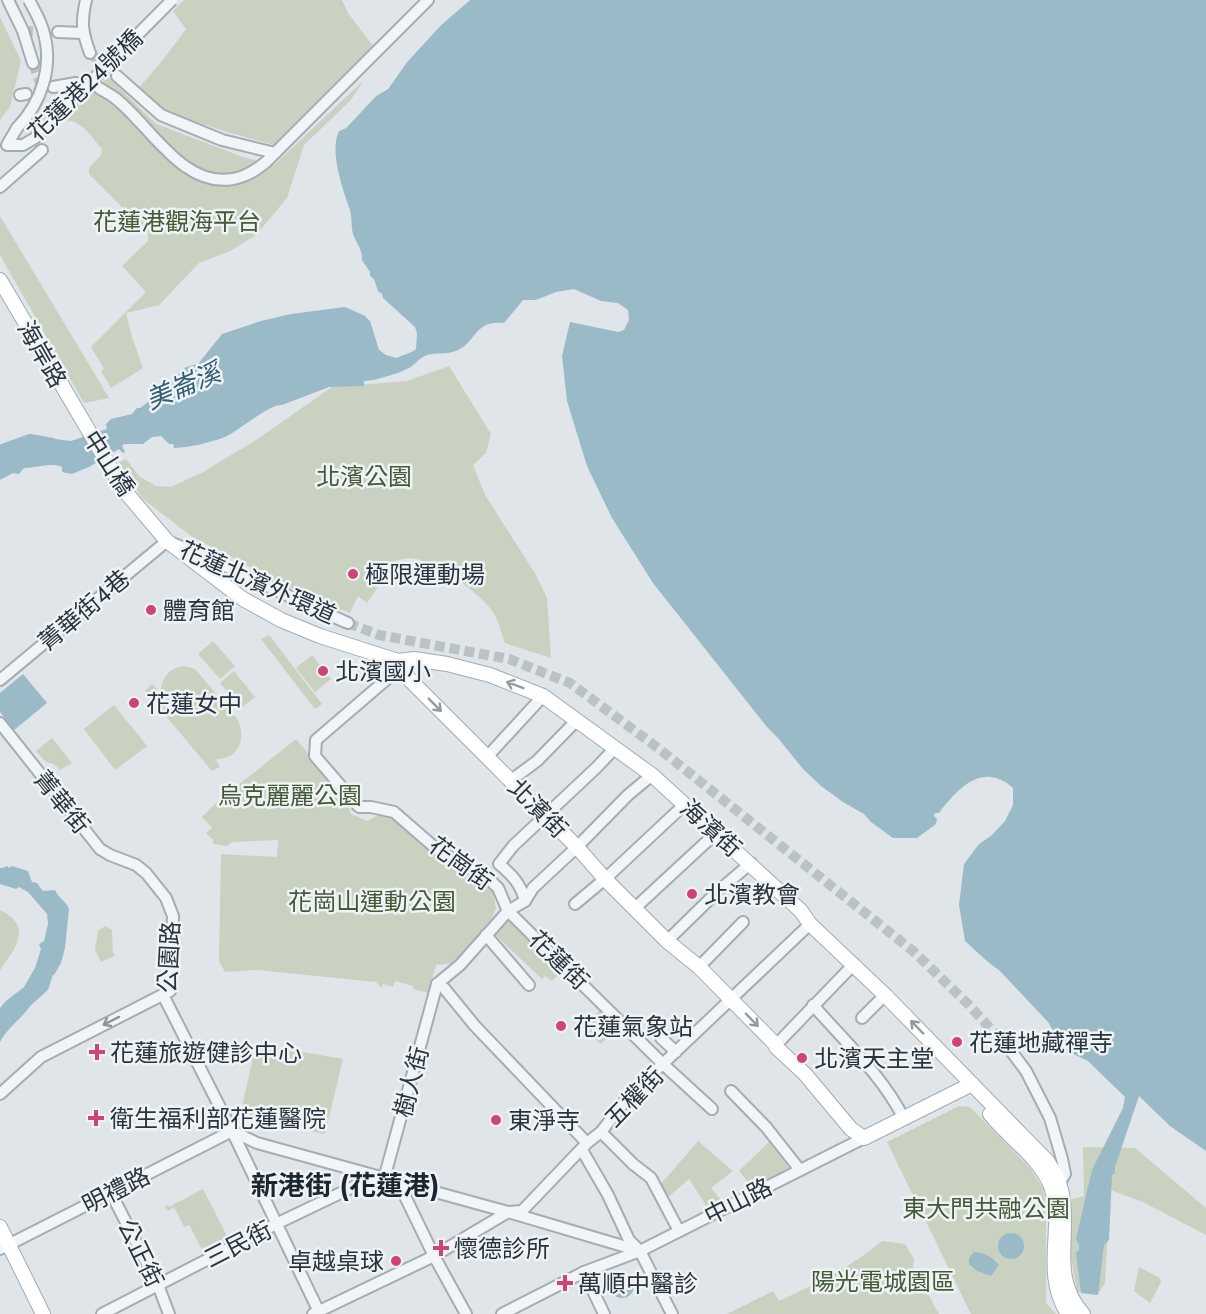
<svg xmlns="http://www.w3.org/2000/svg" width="1206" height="1314" font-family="Jost,'Noto Sans TC',sans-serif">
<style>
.green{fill:#c9d2c0}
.water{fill:#9abac8}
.pier{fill:#dfe5e8}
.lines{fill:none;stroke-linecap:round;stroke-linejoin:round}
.river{stroke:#9abac8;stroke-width:14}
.minor-tunnel{stroke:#bac2c6;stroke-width:10;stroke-dasharray:10 5;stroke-linecap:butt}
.minor-casing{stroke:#a4adb2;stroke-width:14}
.major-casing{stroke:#9facb4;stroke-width:16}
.minor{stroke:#f2f5f7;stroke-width:10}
.major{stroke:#fff;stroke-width:14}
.minor-bridge-casing{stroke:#a4adb2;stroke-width:14;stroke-linecap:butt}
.minor-bridge{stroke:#f2f5f7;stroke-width:10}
.oneway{stroke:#949a9f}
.oneway2{stroke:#8d959b}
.poi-dot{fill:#cd4475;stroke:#eff3f6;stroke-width:2}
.labels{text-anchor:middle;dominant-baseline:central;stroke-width:5;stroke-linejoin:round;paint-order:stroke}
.street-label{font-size:24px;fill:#28353f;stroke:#eff3f6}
.park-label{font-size:24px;fill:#445b35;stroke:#eff3f6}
.poi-label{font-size:24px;fill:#28353f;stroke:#eff3f6;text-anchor:start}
.water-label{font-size:26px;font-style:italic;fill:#325d73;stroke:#eff3f6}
.quarter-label{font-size:27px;font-weight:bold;fill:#1a2630;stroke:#eff3f6}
</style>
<rect width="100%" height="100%" fill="#dfe5e8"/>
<g class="green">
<path d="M184,0H342L348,13L373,46L274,145L224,131L163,111L138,89L166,56L186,29L173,11Z"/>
<path d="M0,17L21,61L10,107L0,120Z"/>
<path d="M108,77L156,124L243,157L274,165L364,80L350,101L304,145L287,198L256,235L230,251L199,263L159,305L126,313L132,337L143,368L111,388L101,371L104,369L91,347L146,292L122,266L148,241V233L89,174V168L101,155L102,149C91,137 80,117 63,121Z"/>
<path d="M0,216L109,398H110L84,403L0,255Z"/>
<path d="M449,366L491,434L486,453L473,465L485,495L536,575L547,598L551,658L505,643C501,633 499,621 493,612C479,592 428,552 402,559C393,561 385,567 378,573L384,578L367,603L358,596L350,613L290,588L191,536L143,499L118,463L126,459L140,477L156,486L171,487L203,472L256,440L332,387L407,381Z"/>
<path d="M269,635L322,704L315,709L261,639Z"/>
<path d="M213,641L235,666L220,679L198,654Z"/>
<path d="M312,655L331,679L315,692L296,668Z"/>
<path d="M184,666L195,669L238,720C246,740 239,759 216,759L220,767L212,771L145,691L152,684L160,692C164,677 167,669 184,666Z"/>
<path d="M234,671L255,697L241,708L220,683Z"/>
<path d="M114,705L147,746L115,770L84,729Z"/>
<path d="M52,738L72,763L60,770L54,764L46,762L36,751Z"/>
<path d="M296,739L346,799L351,814L367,821L380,814L399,820L456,867L486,884L493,893L496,908L492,918L454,963L436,965L428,993L413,989V986L395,981L393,987L383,984L381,988L376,982L257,970L225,972L219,961L221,854L277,857L278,840L232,842L227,846L213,844V840L206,833L212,828L202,817L217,802Z"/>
<path d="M0,910C33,926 16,948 0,970Z"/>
<path d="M509,916L564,969L552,981L545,976L542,979L493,933Z"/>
<path d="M105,926L112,930L113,952L115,956L101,962L95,950L98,931Z"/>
<path d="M600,1010L618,1026L601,1044L583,1028Z"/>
<path d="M256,1044L343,1059L325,1134L240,1116Z"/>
<path d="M959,1106L970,1107L1030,1168L1042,1187L1046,1202V1303L1056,1314H971L887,1142Z"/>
<path d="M698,1141L733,1171L711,1188L722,1201L709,1210L689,1179L667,1198L660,1185Z"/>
<path d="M769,1142L791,1171L752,1187L739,1171Z"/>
<path d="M1083,1147L1135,1148L1206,1208V1235L1143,1202L1110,1190L1105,1283L1098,1294L1077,1292L1071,1257L1070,1200L1084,1196Z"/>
<path d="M203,1189L230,1242L205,1255L189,1225L184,1227L174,1207L168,1211L165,1206L168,1205L169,1207Z"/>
<path d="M882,1241L905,1244L914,1259L913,1267C923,1280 930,1299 939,1314H727L773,1291L779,1301C815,1284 852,1267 882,1241Z"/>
<path d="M1139,1267L1160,1278L1161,1282L1150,1303L1134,1291Z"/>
</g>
<g class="water">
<path d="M470,0H1206V1151L1170,1126L1139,1096L1115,1167V1173L1112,1175L1109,1240L1104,1245L1098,1295L1081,1293L1076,1253L1079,1250V1245L1076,1239L1092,1170L1123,1108L1125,1097L1088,1061L1065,1050L1048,1022L1000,971L988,962L965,941L959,905L964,864L979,844L991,836L1005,821L1013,805V788C983,761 958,788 939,813H935L934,816L937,819L936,824L917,838H893L871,822L864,814L843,802L821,786L803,769L778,738L767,727L653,583L612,518L587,466L567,401L562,356L570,322L618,332L624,330L629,320L628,310L618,303L601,301L574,289L556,292L536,300H523L504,323C474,320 477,341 458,350C448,355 438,352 427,355C421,357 417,362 412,366C404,372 375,381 364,381V386L329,387L282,405C270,403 239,431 225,437C209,443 191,447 174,448L173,444H169L161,436L152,437L143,444H124L122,446L125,452L123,453L119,449L89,467L72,474L62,472V467C52,462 36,468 24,468L19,474L13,473L0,480V453L12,446L47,438L71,441L107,429L106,424L111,419L132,414L137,408H140L166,389L169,383L186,367L198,364L222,334L261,321L291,314L345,307L365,316L370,321L379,350L386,355L397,358C404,354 410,354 416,349L417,333L415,327L383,298L382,294L378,291L374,279L370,276V272L362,260C363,250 356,243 353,234C351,226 352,217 350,210C343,190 329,151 339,131L346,128L376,96L388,89L407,62L441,25Z"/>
<path d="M23,674L47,703L14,730L0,712V693Z"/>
<path d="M7,866L9,868L12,866L28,871L32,882L37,883L43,891L55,890C58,898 66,901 69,909L65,948L61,963L54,975L48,976L50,981L45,986L37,988C34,1013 10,1022 0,1042V1008L6,1001L24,987L35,968L41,949L39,944L44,941L48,924L47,914L28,892L19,887L16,889L0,884V868H3Z"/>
<circle cx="1011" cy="1246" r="13"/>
<path d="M974,1252C985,1253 991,1256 999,1265L991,1276L977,1271L969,1264V1258Z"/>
<circle cx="622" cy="1286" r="12"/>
</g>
<path class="pier" d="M465,0H470L441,25L407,62L388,89L376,96L346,128L334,133L337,129L344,126L374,94L386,86L405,60L438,23Z"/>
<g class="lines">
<g class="river">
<path d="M0,452L30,441L52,445"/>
<path d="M0,1023L42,986L47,970"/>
</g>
<g class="minor-tunnel">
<path d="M23,31L58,32"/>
<path d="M90,53L117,76"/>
<path d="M33,63L42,89H44"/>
<path d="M348,623L379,635L509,659L570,683L658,748L913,951L968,1004L1011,1051"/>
</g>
<g class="minor-casing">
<g id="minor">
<path d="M8,0L23,31L33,63"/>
<path d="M86,0C81,22 82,32 90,53"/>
<path d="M58,32L83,33"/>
<path d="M117,76L161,115L222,140L275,153"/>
<path d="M53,87L76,83"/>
<path d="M99,88C105,92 110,94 115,98C150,125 182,188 233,179C246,177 256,170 266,162L428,0"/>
<path d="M20,95L26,94"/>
<path d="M17,128L7,145H23"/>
<path d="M0,187L42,150"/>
<path d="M398,661L394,673L316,740L315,756L359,807H371L394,812L440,852L488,878L498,888L508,911L664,1065L712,1109"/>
<path d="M0,680L167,541C229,565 287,597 348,623"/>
<path d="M0,723L100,849L110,855L136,865L146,873L166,898L173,916L170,991L41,1057L0,1094"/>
<path d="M487,757L543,696"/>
<path d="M510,781L537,761L577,720"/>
<path d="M525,901C521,884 512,875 499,864L513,846L596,768L615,748"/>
<path d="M575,904L605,879L684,805"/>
<path d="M635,908L716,833"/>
<path d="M486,935L529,985"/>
<path d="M667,941L716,893L751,863"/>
<path d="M699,967L743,922"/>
<path d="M437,984L460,965L508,911L525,901L533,888L577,847L628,795L652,775"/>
<path d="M437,984L444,988L475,1026L587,1143"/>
<path d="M163,995L232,1131L320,1314"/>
<path d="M813,1005C845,1042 882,1075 904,1119"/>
<path d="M862,1018L885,995"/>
<path d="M661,1038L676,1052"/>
<path d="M776,1045L854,964"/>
<path d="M1011,1051L1026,1071L1050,1118L1062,1159L1065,1174L1059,1184"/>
<path d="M731,1091L766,1127L800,1170"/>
<path d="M232,1131L257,1143L508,1212L640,1251"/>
<path d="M601,1132L633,1164L651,1178L679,1231"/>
<path d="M582,1150L608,1195L629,1240L640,1251L672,1314"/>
<path d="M384,1179L437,984"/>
<path d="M398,1182L434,1256L466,1314"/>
<path d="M111,1193L158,1285L169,1314"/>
<path d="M0,1249L232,1131"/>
<path d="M584,1272L604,1314"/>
<path d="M102,1314L276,1224L374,1177"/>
<path d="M313,1314L434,1256L508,1212L522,1211L587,1143L601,1132L628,1097L810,924"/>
<path d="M502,1314L584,1272L640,1251L864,1138"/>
</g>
</g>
<g class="major-casing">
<g id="major">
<path d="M0,280L123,489L167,541L243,599L281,620L320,636L398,661L409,679L577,847L605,879L667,941L699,967L776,1045V1047L805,1074L851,1129L864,1138L972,1084"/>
<path d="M398,661L414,659L447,664L490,675L543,696L652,775L801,911L810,924L885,995L1048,1162C1055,1174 1062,1186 1063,1201C1068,1242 1052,1280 1083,1314"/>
<path d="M990,1114C1008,1137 1038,1156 1050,1184C1067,1225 1040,1270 1068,1314"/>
<path d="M0,1227L43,1314"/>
</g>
</g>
<use href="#minor" class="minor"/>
<use href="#major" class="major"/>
<g class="minor-bridge-casing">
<g id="minor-bridge">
<path d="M17,128C42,102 54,66 43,30C40,19 34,10 29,0"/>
<path d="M23,145L35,138L172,0"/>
</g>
</g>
<use href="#minor-bridge" class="minor-bridge"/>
</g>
<defs><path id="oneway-shaft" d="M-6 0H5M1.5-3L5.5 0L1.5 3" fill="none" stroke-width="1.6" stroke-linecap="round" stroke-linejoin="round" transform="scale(1.5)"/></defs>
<g class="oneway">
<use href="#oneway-shaft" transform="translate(515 685) rotate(-159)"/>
<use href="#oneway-shaft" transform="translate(435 705) rotate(45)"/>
<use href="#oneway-shaft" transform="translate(752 1020) rotate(46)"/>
<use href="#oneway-shaft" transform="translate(917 1027) rotate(-134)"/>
</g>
<use class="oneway2" href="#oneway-shaft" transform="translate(111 1021) rotate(153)"/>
<g class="poi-dot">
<circle cx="353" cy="574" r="6"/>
<circle cx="151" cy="610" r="6"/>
<circle cx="323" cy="671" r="6"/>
<circle cx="134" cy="703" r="6"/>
<circle cx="692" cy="894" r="6"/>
<circle cx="561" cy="1026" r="6"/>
<circle cx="957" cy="1042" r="6"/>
<path d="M94 1043h6v6h6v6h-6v6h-6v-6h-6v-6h6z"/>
<circle cx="802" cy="1058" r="6"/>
<path d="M93 1109h6v6h6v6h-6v6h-6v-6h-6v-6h6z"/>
<circle cx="496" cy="1120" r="6"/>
<path d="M438 1239h6v6h6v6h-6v6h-6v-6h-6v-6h6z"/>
<circle cx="396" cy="1261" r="6"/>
<path d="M562 1274h6v6h6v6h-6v6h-6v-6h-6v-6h6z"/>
</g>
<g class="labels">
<g class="street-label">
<text transform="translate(85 85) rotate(-44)">花蓮港24號橋</text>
<text transform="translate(42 354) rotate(60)">海岸路</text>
<text transform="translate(109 463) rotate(57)">中山橋</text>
<text transform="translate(258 582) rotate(24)">花蓮北濱外環道</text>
<text transform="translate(84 610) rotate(-40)">菁華街4巷</text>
<text transform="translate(62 802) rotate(51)">菁華街</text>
<text transform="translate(538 808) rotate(45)">北濱街</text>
<text transform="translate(711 828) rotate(42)">海濱街</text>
<text transform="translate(461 863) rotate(36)">花崗街</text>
<text transform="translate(169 957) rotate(-87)">公園路</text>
<text transform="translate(559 960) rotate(44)">花蓮街</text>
<text transform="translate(411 1082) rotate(-75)">樹人街</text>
<text transform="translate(634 1097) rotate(-46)">五權街</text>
<text transform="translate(116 1190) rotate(-27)">明禮路</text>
<text transform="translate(738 1201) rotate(-27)">中山路</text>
<text transform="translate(238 1244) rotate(-27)">三民街</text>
<text transform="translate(141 1253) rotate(64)">公正街</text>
</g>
<g class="park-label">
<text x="177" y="221">花蓮港觀海平台</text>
<text x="364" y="476">北濱公園</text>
<text x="290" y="795">烏克麗麗公園</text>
<text x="372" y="901">花崗山運動公園</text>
<text x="986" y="1208">東大門共融公園</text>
<text x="883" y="1281">陽光電城園區</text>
</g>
<g class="poi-label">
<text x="365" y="574">極限運動場</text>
<text x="163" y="610">體育館</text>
<text x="335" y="671">北濱國小</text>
<text x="146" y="703">花蓮女中</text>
<text x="704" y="894">北濱教會</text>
<text x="573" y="1026">花蓮氣象站</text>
<text x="969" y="1042">花蓮地藏禪寺</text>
<text x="110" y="1052">花蓮旅遊健診中心</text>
<text x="814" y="1058">北濱天主堂</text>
<text x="110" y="1118">衛生福利部花蓮醫院</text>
<text x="508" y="1120">東淨寺</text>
<text x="454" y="1248">懷德診所</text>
<text x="384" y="1261" text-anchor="end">卓越桌球</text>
<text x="578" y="1283">萬順中醫診</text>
</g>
<g class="water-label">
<text transform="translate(183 386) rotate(-23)">美崙溪</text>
</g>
<g class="quarter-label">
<text x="345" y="1185">新港街 (花蓮港)</text>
</g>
</g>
</svg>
